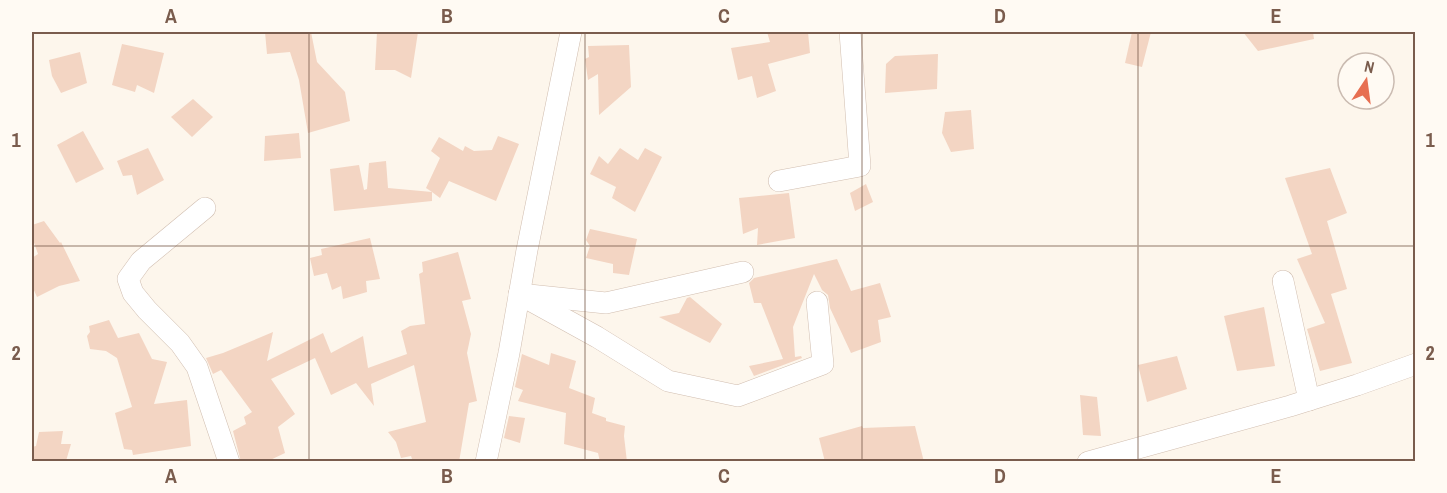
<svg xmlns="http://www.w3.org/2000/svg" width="1447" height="493" font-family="'Archivo Narrow',sans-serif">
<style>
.building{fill:#f3d5c3}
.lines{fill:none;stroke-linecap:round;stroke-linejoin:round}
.minor-casing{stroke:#d1beb0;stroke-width:22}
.minor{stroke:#fff;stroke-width:21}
.grid{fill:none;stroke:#7a5c4d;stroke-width:1.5;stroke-opacity:0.55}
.neatline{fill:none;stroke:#7a5c4d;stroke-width:2}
.grid-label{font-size:20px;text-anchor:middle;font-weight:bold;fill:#7a5c4d}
</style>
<rect width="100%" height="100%" fill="#fdf6ec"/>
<g class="building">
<path d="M265,32H311L317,62L345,92L350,121L308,133L299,80L290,52L267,54Z"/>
<path d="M377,32H418L411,78L395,70H375Z"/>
<path d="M767,32H808L810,53L768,64L776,91L757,98L752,76L738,80L731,48L770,42Z"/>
<path d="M1132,32H1151L1142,67L1125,63Z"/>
<path d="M1243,32H1313L1314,39L1258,51Z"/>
<path d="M122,44L164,53L154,93L137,85L135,92L112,85Z"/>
<path d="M629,45L631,87L599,115L598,74L588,80L585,59L589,57L588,46Z"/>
<path d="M80,52L87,83L61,93L52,76L49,60Z"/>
<path d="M938,54L937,89L885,93L886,64L895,56Z"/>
<path d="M193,99L213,117L192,137L171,117Z"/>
<path d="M971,110L974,149L951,152L942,133L945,112Z"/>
<path d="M83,131L104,169L76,183L57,145Z"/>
<path d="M299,133L301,158L264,161L265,136Z"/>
<path d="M498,136L519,144L496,201L449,181L440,198L432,192V201L334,211L330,169L359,165L364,190L367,189L369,163L386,161L388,188L432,192L426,188L440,158L431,151L439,137L463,151L465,146L474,151L492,150Z"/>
<path d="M148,148L164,180L137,195L132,175L123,176L117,161Z"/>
<path d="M620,148L638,160L645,148L662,157L635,212L612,198L616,187L590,174L599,156L608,164Z"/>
<path d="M1330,168L1347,213L1327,221L1347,289L1331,294L1352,363L1320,371L1307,329L1325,323L1297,259L1312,254L1285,178Z"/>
<path d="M866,184L873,202L855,211L850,193Z"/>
<path d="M789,193L795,238L757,245L758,228L743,234L739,198Z"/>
<path d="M44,221L60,243L61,242L80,281L59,286L37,297L32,286V258L38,254L32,237V225Z"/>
<path d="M590,229L637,239L629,275L613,273V264L586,258L590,246L586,240Z"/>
<path d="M370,238L380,279L366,281L367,292L343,299L341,286L332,290L327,273L314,276L310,258L322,255L321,249Z"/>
<path d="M458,252L471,299L462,301L471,334L467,353L477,401L469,403L459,462H413L411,456L401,458L396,442L388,432L426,422L414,365L371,384L374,406L356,383L331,395L315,358L271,379L295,414L278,427L285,453L266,462H241L233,431L246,424L244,417L252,412L221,370L213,374L206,358L223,353L273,332L267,361L323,333L331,353L363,336L368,368L407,354L401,331L410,326L425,324L419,274L423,272L422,262Z"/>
<path d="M837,259L851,291L880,283L891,317L878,320L881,342L851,353L830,308L828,295L822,290L814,274L793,327L795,357L801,356L802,358L754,376L749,366L783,359L761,303H754L749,283L754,278Z"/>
<path d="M690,297L722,324L710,343L659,317L679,313L687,298Z"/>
<path d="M1264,307L1275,366L1237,371L1224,316Z"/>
<path d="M109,320L118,338L139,333L152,359L167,362L154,404L187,400L191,446L133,455L132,450L124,449L115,413L132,407L117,358L106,351L90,349L87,336L90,332L89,326Z"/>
<path d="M551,353L576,361L569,388L595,398L592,413L606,418V421L625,426L624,436L627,462H600L598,453L564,444L566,413L518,401L523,390L515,387L522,354L549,365Z"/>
<path d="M1177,356L1187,389L1147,402L1138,365Z"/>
<path d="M1080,395L1097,397L1101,436L1083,435Z"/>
<path d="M509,416L525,418L520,443L504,438Z"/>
<path d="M862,426L863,428L915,426L924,462H825L819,438Z"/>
<path d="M63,431L61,444H71L66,461L32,460V447L36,446L39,432Z"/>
</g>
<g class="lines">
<g class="minor-casing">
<g id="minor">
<path d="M779,181L860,166L850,32"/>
<path d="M205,208L141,261L128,279L133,293L147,310L180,343L197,367L229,462"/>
<path d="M1283,281L1309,400"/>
<path d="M519,294L597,337L668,381L738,396L823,364L817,302"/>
<path d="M529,295L606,303L743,272"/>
<path d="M486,462L509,353L527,250L571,32"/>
<path d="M1088,462L1290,406L1357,385L1416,364"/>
</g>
</g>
<use href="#minor" class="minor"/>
</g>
<path class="grid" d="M309,32V462M585,32V462M862,32V462M1138,32V462M32,246H1416"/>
<rect width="1447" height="493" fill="none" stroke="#fffaf3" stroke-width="66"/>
<g transform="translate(1366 81) rotate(13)"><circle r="28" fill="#fffaf3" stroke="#cabbb1" stroke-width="1.5"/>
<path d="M0-4.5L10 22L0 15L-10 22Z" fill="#e76f51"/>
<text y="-9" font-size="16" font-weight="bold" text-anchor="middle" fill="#7a5c4d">N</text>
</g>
<rect x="33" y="33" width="1381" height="427" class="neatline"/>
<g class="grid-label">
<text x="171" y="23">A</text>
<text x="447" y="23">B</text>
<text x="724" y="23">C</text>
<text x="1000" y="23">D</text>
<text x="1276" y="23">E</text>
<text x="16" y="147">1</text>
<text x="1430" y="147">1</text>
<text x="16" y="360">2</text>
<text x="1430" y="360">2</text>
<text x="171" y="483">A</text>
<text x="447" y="483">B</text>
<text x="724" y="483">C</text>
<text x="1000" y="483">D</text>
<text x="1276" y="483">E</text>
</g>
</svg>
